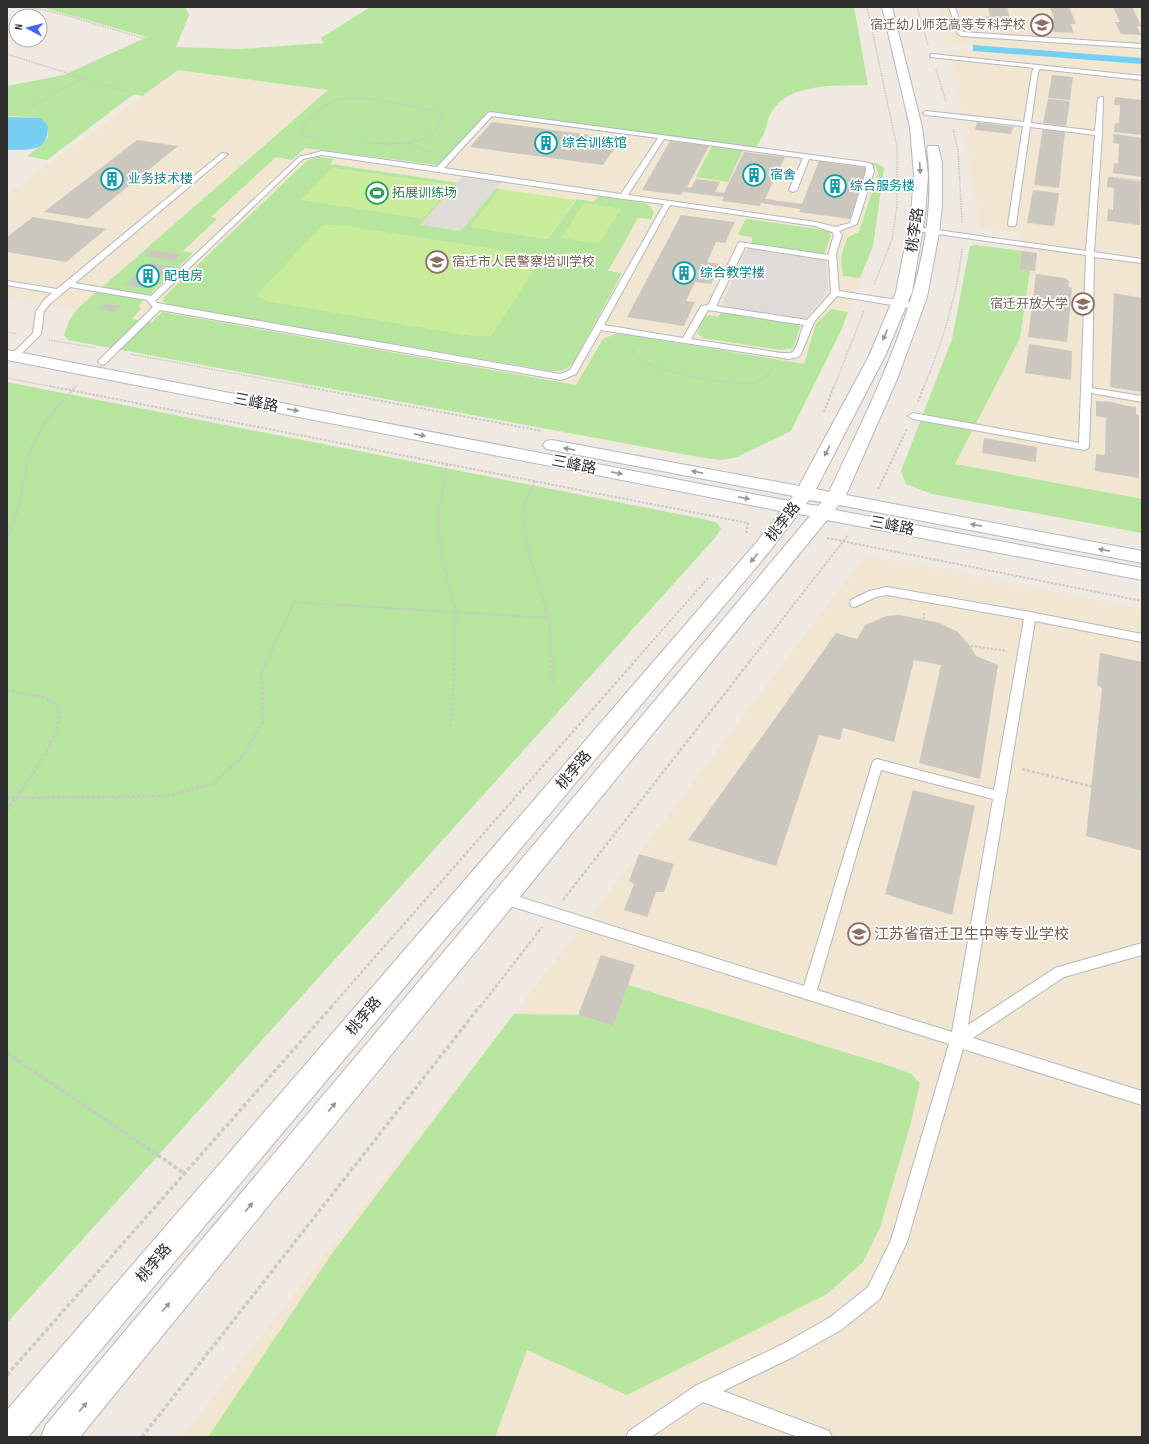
<svg xmlns="http://www.w3.org/2000/svg" width="1149" height="1444" font-family="'Sofia Sans Condensed','Noto Sans SC',sans-serif">
<style>
.education{fill:#f0e6d1}
.green{fill:#b6e59e;fill-rule:evenodd}
.pitch{fill:#c9ec9a}
.plaza{fill:#dfdcd8}
.water{fill:#75cff0}
.building{fill:#cbc7bf}
.lines{fill:none;stroke-linecap:round;stroke-linejoin:round}
.service-casing{stroke:#b4b7c1;stroke-width:2}
.secondary-casing{stroke:#b4b7c1;stroke-width:2}
.path-far3{stroke:#c9c9c9;stroke-width:1.5;stroke-dasharray:1.5 1;stroke-linecap:butt}
.path-far2{stroke:#c9c9c9;stroke-width:2;stroke-dasharray:2.5 1.5;stroke-linecap:butt}
.path-far1{stroke:#c9c9c9;stroke-width:2.5;stroke-dasharray:3 2;stroke-linecap:butt}
.path{stroke:#c9c9c9;stroke-width:3.5;stroke-dasharray:4 2.5;stroke-linecap:butt}
.service{fill:#fff;fill-rule:evenodd}
.secondary{fill:#fff;fill-rule:evenodd}
.oneway{fill:#969696}
.labels{text-anchor:middle;dominant-baseline:central;stroke-width:3.5;stroke-linejoin:round;paint-order:stroke}
.far-education-label{font-size:13px;fill:#785e54;stroke:#fff;text-anchor:end}
.far-culture-label{font-size:13px;fill:#0d838f;stroke:#fff;text-anchor:start}
.far-leisure-label{font-size:13px;fill:#27864d;stroke:#fff;text-anchor:start}
.street-label{font-size:15px;fill:#2e2e2e;stroke:#fff}
.education-label{font-size:15px;fill:#785e54;stroke:#fff;text-anchor:start}
</style>
<rect width="100%" height="100%" fill="#efe9e1"/>
<g class="education">
<path d="M936,7H1142V58L946,43Z"/>
<path d="M948,50L1142,64V499L955,464L1019,269L1023,238V233L980,227L952,54Z"/>
<path d="M178,70L879,164L884,168L873,246L841,331L791,431L780,436L7,297V194Z"/>
<path d="M869,558L885,559L1142,609V1437H182L639,854L860,562Z"/>
</g>
<g class="green">
<path d="M41,7H185L189,15L176,47L241,49L324,43L321,38L370,7H854L868,85C838,86 791,82 772,111C768,118 767,124 765,131C763,137 759,142 756,147L488,111L441,164L438,165L305,148L292,160L276,157L211,217L217,219L183,251L193,253L140,304L139,307L141,309L132,319L151,323L162,312L576,385L603,339L617,333L804,364L816,324L831,309L848,312L841,331L791,431L737,457L722,460L704,458L68,340L64,335L70,319L77,309L328,90L178,70L142,96L134,94L47,160L27,156L43,144L48,137V126L40,118L7,116V86L64,75L147,37Z"/>
<path d="M712,146L743,150L728,182L696,177Z"/>
<path d="M318,157L334,159L330,164L500,189L471,227L548,239L577,199L594,202L598,196L645,203L651,207L654,213L651,219L638,218L608,271L622,273L572,365L561,371H551L169,305L163,301L165,296L308,160ZM333,168L450,185V186L302,200Z"/>
<path d="M869,162L879,164L884,168L873,246L860,278L843,276C840,257 841,254 848,237L859,232L878,173L876,167Z"/>
<path d="M748,219L824,230L829,231L831,235L825,252L822,254L755,245L752,243V237L738,235L745,220Z"/>
<path d="M976,245L1022,251L1019,268L1030,270L1020,338L955,464L1142,499V533L932,494L906,484L901,471L952,339L970,246Z"/>
<path d="M725,311L797,323L800,327L793,348L781,350L709,339L703,338L697,333L703,317L709,315L718,317L721,313Z"/>
<path d="M7,382L704,519L717,523L721,529L714,539L7,1323Z"/>
<path d="M628,985L896,1068L911,1074L920,1083L910,1126L880,1227L863,1262L827,1294L627,1395L527,1350L495,1437H208L331,1255L514,1014L578,1015L614,1026Z"/>
</g>
<g class="pitch">
<path d="M333,168L451,185L423,219L301,200Z"/>
<path d="M500,189L575,200L548,239L470,227Z"/>
<path d="M584,203L621,209L599,244L561,238Z"/>
<path d="M323,225H341L528,254L542,258L491,336H472L271,302L256,296Z"/>
</g>
<g class="plaza">
<path d="M465,173L504,179L461,231L420,225Z"/>
<path d="M750,248L824,258L826,260L828,286L826,294L806,318H796L729,307L724,304L723,302L745,251Z"/>
</g>
<g class="water">
<path d="M973,45L1142,58V64L973,51Z"/>
<path d="M7,117L41,118L48,126C48,154 28,149 7,150Z"/>
</g>
<g class="building">
<path d="M988,7H1007L1011,21H1007L1009,30L989,29L986,16L990,17Z"/>
<path d="M1050,7H1069L1076,24H1071L1074,33L1054,32L1049,19H1054Z"/>
<path d="M1113,7H1132L1142,27L1137,26L1141,35L1121,34L1115,22H1120Z"/>
<path d="M1052,75L1073,77L1070,100L1048,98Z"/>
<path d="M1115,97L1142,100V135L1114,132L1115,123H1119L1120,105H1114Z"/>
<path d="M1048,99L1070,101L1066,126L1043,123Z"/>
<path d="M492,122L621,139L603,165L470,147Z"/>
<path d="M977,122L1013,127L1011,134L975,130Z"/>
<path d="M1043,128L1065,131L1059,188L1034,185Z"/>
<path d="M1114,134L1142,138V177L1113,173L1114,163L1118,164L1119,144L1113,143Z"/>
<path d="M137,140L178,146L88,219L44,212Z"/>
<path d="M670,141L709,146L687,187L691,188L696,179L720,182L715,192L724,193L744,152L785,157L765,199L802,204L819,161L867,168L850,219L799,212L800,209L761,203L760,206L722,201L724,197L683,192L681,195L642,190Z"/>
<path d="M1108,177L1141,182L1140,225L1107,221L1108,209L1113,210L1114,188L1107,187Z"/>
<path d="M1033,190L1059,193L1054,226L1027,223Z"/>
<path d="M681,215L735,222L725,243L716,242L707,262L721,264L711,284L695,282L686,301L695,302L684,326L627,317Z"/>
<path d="M33,217L106,229L66,262L7,252V237Z"/>
<path d="M151,250L180,255L174,261L145,256Z"/>
<path d="M1022,251L1037,253L1035,271L1019,269Z"/>
<path d="M149,263L170,266L147,288L125,285Z"/>
<path d="M1036,274L1065,278L1069,281L1068,287L1072,288L1067,342L1028,337Z"/>
<path d="M1114,293L1142,298V392L1110,387Z"/>
<path d="M106,304L121,306L115,312L100,309Z"/>
<path d="M1029,344L1072,351L1071,380L1025,373Z"/>
<path d="M1096,401L1114,402L1118,404L1136,407V414L1139,415V478L1095,471L1096,454L1105,455L1106,418L1096,416Z"/>
<path d="M984,438L1037,447L1036,462L982,453Z"/>
<path d="M900,615L940,623L958,632L970,646L976,656L998,665L980,779L919,763L941,665L914,660L894,742L843,728L840,740L819,735L776,866L688,840L836,633L857,639L865,625L886,616Z"/>
<path d="M1100,653L1142,662V851L1086,836L1102,688L1097,685Z"/>
<path d="M913,790L975,806L952,915L885,894Z"/>
<path d="M639,854L674,864L664,892H656L647,917L624,910L634,884L629,881Z"/>
<path d="M601,955L635,965L614,1026L578,1015Z"/>
</g>
<g class="lines">
<g class="service-casing">
<g id="service">
<path d="M949,7H955L963,32L1142,44V48L961,36L958,34Z"/>
<path d="M932,54L1142,76V80L1040,69L1038,72L1031,123L1095,131L1098,98L1103,97L1102,133L1094,252L1142,259V263L1094,257L1092,388L1142,396V402L1091,393L1089,447L1087,449L1084,450L913,419L908,416L913,413L1079,443L1086,255L916,231L912,229L916,227L1086,251L1095,135L1030,127L1016,224L1015,226H1009L1008,224L1023,126L926,115L923,113L926,111L1024,122L1032,72L1034,68L930,57V55Z"/>
<path d="M490,112L864,162L872,164L874,171L857,224L839,231L842,235L836,253L839,291L916,303L920,306L916,309L837,296L814,322L801,354L798,357L789,359L601,330L576,374L561,380L160,310L105,364L102,365L98,362L99,360L153,307L147,300L70,287L51,303L44,311L41,334L17,358H11L10,356L33,333L36,311L45,299L52,293L7,285V281L57,289L222,153L228,154L75,283L151,296L299,157L322,151L437,167L488,113ZM492,116L658,138L621,194L444,168ZM664,139L803,158L789,190L793,192L797,190L809,159L863,166L866,167V171L850,223L835,227L816,222L628,195ZM322,155L623,199L664,204L570,370L560,374L157,303L155,301L159,297L303,159ZM670,205L815,226L832,232L834,235L828,255L739,242L708,305L701,306L683,338L604,325ZM745,247L829,260L831,293L807,320L716,306ZM708,310L804,325C799,333 799,348 791,353H781L691,339Z"/>
<path d="M887,587L1030,612L1142,634V642L1035,621L968,1025L1055,968L1142,943V955L1064,977L973,1038L1142,1091V1105L963,1049L907,1242L880,1299L841,1330L793,1357L723,1391L829,1431L832,1437H798L703,1402L651,1437H626L629,1431L695,1386L781,1345L829,1318L868,1287L891,1240L949,1044L504,904L499,902L497,898L499,894L504,892L804,986L873,761L877,759L994,790L1024,619L887,595L876,597L855,607L851,606L850,603L851,600L869,591ZM881,770L993,799L952,1032L817,990Z"/>
</g>
</g>
<g class="secondary-casing">
<path id="secondary" d="M882,7H892L922,127L928,175L925,215L912,292L885,356L816,489L829,492C877,390 943,265 927,149L928,146H938L942,163V205L939,233L927,297L898,377L846,495L1142,551V563L839,505L835,510L1142,568V580L827,520L80,1437H41L46,1425L810,516L798,514L769,552L28,1437H7V1410L755,544L781,511L7,360V350L789,501L793,496L552,450L546,449L543,445L546,441L552,440L799,486L869,356L896,292L911,215L914,175L910,127ZM809,500L822,502L818,506L806,504Z"/>
</g>
<g class="path-far3">
<path d="M30,7L65,15L153,41"/>
<path d="M867,7L897,147V206L892,239L874,285"/>
<path d="M917,7L928,45"/>
<path d="M7,54L134,94"/>
<path d="M936,69L946,102"/>
<path d="M28,108L83,78"/>
<path d="M953,129L958,150L962,223"/>
<path d="M1113,135L1142,139"/>
<path d="M322,138L304,136L300,132C303,123 309,119 316,113C321,109 325,105 331,102C357,91 409,107 438,111L442,115C441,119 440,124 438,127C422,149 380,144 357,142"/>
<path d="M409,143L422,150L434,152"/>
<path d="M1110,177L1142,181"/>
<path d="M7,332L17,334"/>
<path d="M49,340L96,348"/>
<path d="M631,347C633,351 636,356 640,359C657,372 737,388 757,382C763,380 769,373 773,368"/>
<path d="M130,354L308,387"/>
<path d="M7,378L54,387"/>
<path d="M75,387L77,385"/>
<path d="M834,387L864,311"/>
<path d="M924,387C942,342 957,297 962,248"/>
</g>
<g class="path-far2">
<path d="M49,386L748,523L746,535"/>
<path d="M302,386L542,431"/>
<path d="M918,402L924,386"/>
<path d="M824,412L834,386"/>
<path d="M447,464L439,509V532L443,565L456,612L454,661"/>
<path d="M535,481L525,501L523,521L530,558L549,618L552,661"/>
<path d="M878,489L907,429"/>
<path d="M827,538L1142,601"/>
<path d="M7,541L20,501L29,452L48,418L76,386"/>
<path d="M924,613L923,629L932,637L945,642L1007,651"/>
<path d="M267,661L294,602L549,618"/>
<path d="M635,661L708,578"/>
<path d="M750,661L848,535"/>
</g>
<g class="path-far1">
<path d="M551,660L553,686"/>
<path d="M7,690L42,697L55,703L59,707C64,737 24,786 7,810"/>
<path d="M451,726L454,660"/>
<path d="M1022,769L1142,799"/>
<path d="M7,798L167,796L213,784L243,756L262,723L263,694L260,676L268,660"/>
<path d="M563,900L751,660"/>
<path d="M331,1007L636,660"/>
<path d="M480,1007L542,927"/>
</g>
<g class="path">
<path d="M7,1053L184,1173"/>
<path d="M7,1375L332,1006"/>
<path d="M142,1437L480,1006"/>
</g>
<use href="#service" class="service"/>
<use href="#secondary" class="secondary"/>
</g>
<defs><path id="oneway-solid" d="M-6-.8H1V-3.2L6.5 0L1 3.2V.8H-6Z"/></defs>
<g class="oneway">
<use href="#oneway-solid" transform="translate(920 168) rotate(87)"/>
<use href="#oneway-solid" transform="translate(885 335) rotate(113)"/>
<use href="#oneway-solid" transform="translate(293 410) rotate(11)"/>
<use href="#oneway-solid" transform="translate(420 435) rotate(11)"/>
<use href="#oneway-solid" transform="translate(569 449) rotate(-169)"/>
<use href="#oneway-solid" transform="translate(827 451) rotate(118)"/>
<use href="#oneway-solid" transform="translate(697 472) rotate(-169)"/>
<use href="#oneway-solid" transform="translate(617 473) rotate(11)"/>
<use href="#oneway-solid" transform="translate(744 498) rotate(11)"/>
<use href="#oneway-solid" transform="translate(976 525) rotate(-169)"/>
<use href="#oneway-solid" transform="translate(1104 550) rotate(-169)"/>
<use href="#oneway-solid" transform="translate(754 558) rotate(130)"/>
<use href="#oneway-solid" transform="translate(332 1107) rotate(-50)"/>
<use href="#oneway-solid" transform="translate(249 1207) rotate(-50)"/>
<use href="#oneway-solid" transform="translate(166 1307) rotate(-50)"/>
<use href="#oneway-solid" transform="translate(83 1407) rotate(-50)"/>
</g>
<defs>
<g id="university-ring" transform="scale(1.15)"><circle r="9.5" fill="#fff" stroke="#8d6e63" stroke-width="1.5"/><path d="M0-5L7-2L0 1L-7-2ZM-4 1L0 2.5L4 1V4Q0 6-4 4Z" fill="#8d6e63"/></g>
<g id="building-ring" transform="scale(1.15)"><circle r="9.5" fill="#fff" stroke="#0f9aa8" stroke-width="1.5"/><path d="M-4-6H4V6H1V3H-1V6H-4ZM-2.5-4.3h1.7v1.8h-1.7ZM.8-4.3h1.7v1.8H.8ZM-2.5-1h1.7V.8h-1.7ZM.8-1h1.7V.8H.8Z" fill="#0f9aa8"/></g>
<g id="stadium-ring" transform="scale(1.15)"><circle r="9.5" fill="#fff" stroke="#2e9e5b" stroke-width="1.5"/><path d="M0-5a6.5 5 0 1 0 0 10a6.5 5 0 1 0 0-10ZM-3.5-1.8h7v3.6h-7Z" fill="#2e9e5b"/></g>
<g id="school-ring" transform="scale(1.15)"><circle r="9.5" fill="#fff" stroke="#8d6e63" stroke-width="1.5"/><path d="M0-5L7-2L0 1L-7-2ZM-4 1L0 2.5L4 1V4Q0 6-4 4Z" fill="#8d6e63"/></g>
</defs>
<g fill-rule="evenodd">
<use href="#university-ring" x="1042" y="25"/>
<use href="#building-ring" x="546" y="143"/>
<use href="#building-ring" x="754" y="175"/>
<use href="#building-ring" x="112" y="179"/>
<use href="#building-ring" x="835" y="186"/>
<use href="#stadium-ring" x="377" y="193"/>
<use href="#school-ring" x="437" y="262"/>
<use href="#building-ring" x="684" y="273"/>
<use href="#building-ring" x="148" y="276"/>
<use href="#university-ring" x="1083" y="304"/>
<use href="#school-ring" x="859" y="934"/>
</g>
<g class="labels">
<g class="far-education-label">
<text x="1026" y="25">宿迁幼儿师范高等专科学校</text>
<text x="452" y="262" text-anchor="start">宿迁市人民警察培训学校</text>
<text x="1068" y="304">宿迁开放大学</text>
</g>
<g class="far-culture-label">
<text x="562" y="143">综合训练馆</text>
<text x="770" y="175">宿舍</text>
<text x="128" y="179">业务技术楼</text>
<text x="850" y="186">综合服务楼</text>
<text x="700" y="273">综合教学楼</text>
<text x="164" y="276">配电房</text>
</g>
<g class="far-leisure-label">
<text x="392" y="193">拓展训练场</text>
</g>
<g class="street-label">
<text transform="translate(915 230) rotate(-81)">桃李路</text>
<text transform="translate(256 403) rotate(11)">三峰路</text>
<text transform="translate(574 465) rotate(11)">三峰路</text>
<text transform="translate(783 522) rotate(-52)">桃李路</text>
<text transform="translate(892 526) rotate(11)">三峰路</text>
<text transform="translate(574 770) rotate(-50)">桃李路</text>
<text transform="translate(364 1016) rotate(-50)">桃李路</text>
<text transform="translate(154 1263) rotate(-50)">桃李路</text>
</g>
<g class="education-label">
<text x="874" y="934">江苏省宿迁卫生中等专业学校</text>
</g>
</g>
<rect width="1149" height="1444" fill="none" stroke="#2e2e2e" stroke-width="16"/>
<g transform="translate(28 28) rotate(277)"><circle r="19" fill="#ffffff" stroke="#ababab"/>
<path d="M0-3L7 15L0 10L-7 15Z" fill="#4264fb"/>
<text y="-6" font-size="11" font-weight="bold" text-anchor="middle" fill="#2e2e2e">N</text>
</g>
</svg>
